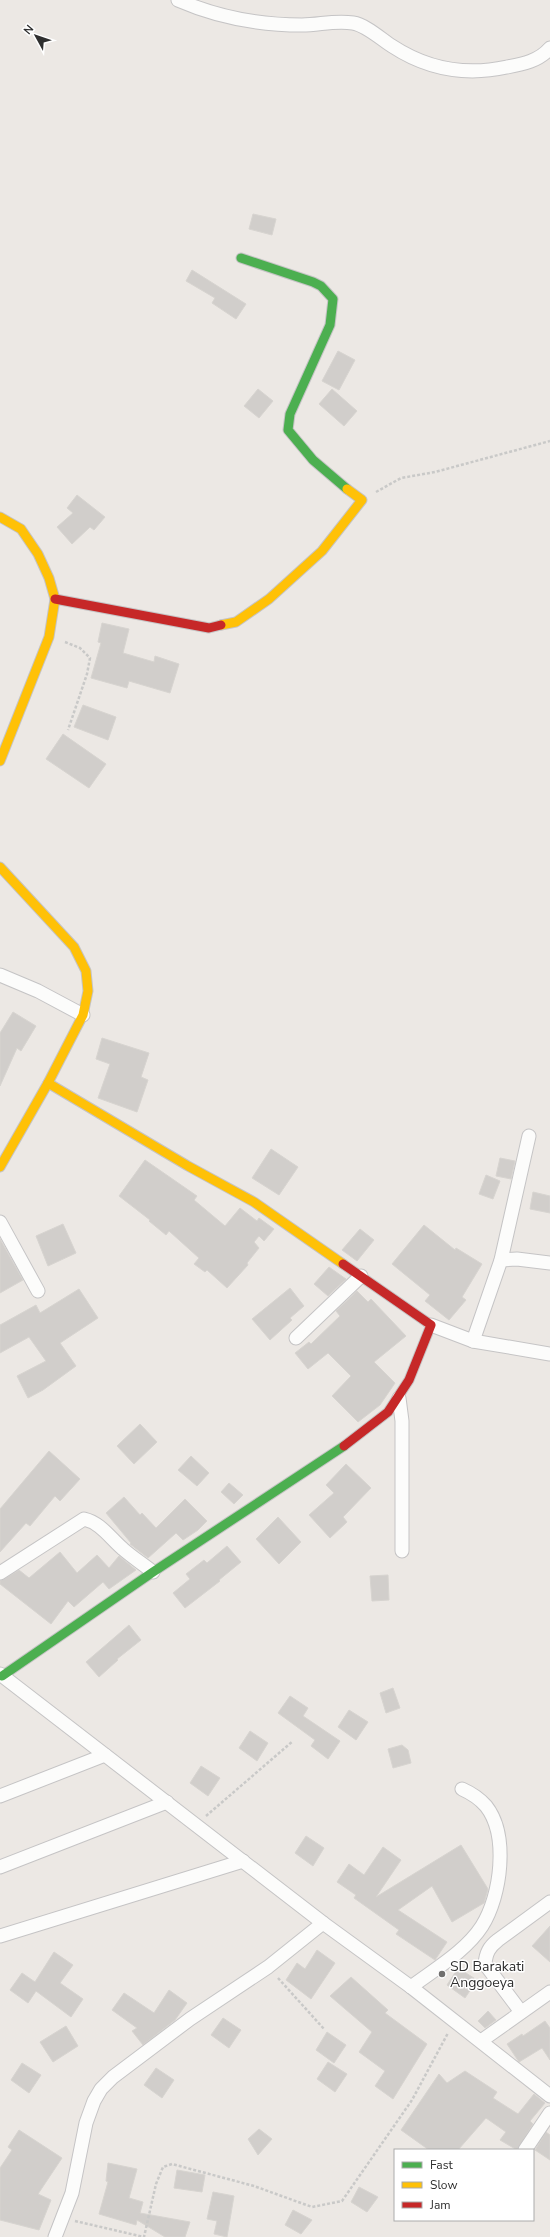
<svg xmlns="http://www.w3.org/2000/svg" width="550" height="2237" font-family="'Nunito Sans',sans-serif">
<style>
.building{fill:#d1cecb;stroke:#d7d4d0}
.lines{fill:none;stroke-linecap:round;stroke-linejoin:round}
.street-casing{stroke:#c5c4c5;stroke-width:15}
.fast-casing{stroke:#c5c4c5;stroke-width:11}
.slow-casing{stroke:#c5c4c5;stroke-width:11}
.jam-casing{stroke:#c5c4c5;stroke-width:11}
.path{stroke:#c9c9c8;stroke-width:2.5;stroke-dasharray:3 2;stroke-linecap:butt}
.street{stroke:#fcfcfb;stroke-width:13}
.fast{stroke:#4caf50;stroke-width:9}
.slow{stroke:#ffc107;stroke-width:9}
.jam{stroke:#c62828;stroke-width:9}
.poi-dot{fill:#706f6e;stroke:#fff;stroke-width:1.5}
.labels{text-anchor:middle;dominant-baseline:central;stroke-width:3;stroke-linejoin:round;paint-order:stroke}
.poi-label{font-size:14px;fill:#2e2e2e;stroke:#fff;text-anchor:start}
</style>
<rect width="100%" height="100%" fill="#ece8e4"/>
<g class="building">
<path d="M253,214L276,219L272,235L249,229Z"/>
<path d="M192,270L246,304L236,319L212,303L215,298L186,281Z"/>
<path d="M338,351L355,360L339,390L322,381Z"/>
<path d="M258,389L273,401L259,418L244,406Z"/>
<path d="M332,389L357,411L344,426L319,404Z"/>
<path d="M77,495L105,517L94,530L90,527L72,544L57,527L73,513L67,508Z"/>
<path d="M102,623L129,629L123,653L154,662L155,656L179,664L170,693L129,681L127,688L91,678L101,643L98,642Z"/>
<path d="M83,705L116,717L108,740L74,727Z"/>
<path d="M63,734L106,764L89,788L46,759Z"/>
<path d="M13,1012L36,1026L21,1051L17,1048L0,1086V1033Z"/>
<path d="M102,1038L149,1053L141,1077L148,1080L137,1112L98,1098L110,1064L96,1059Z"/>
<path d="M271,1149L298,1167L279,1195L252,1178Z"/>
<path d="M500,1158L515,1161L511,1179L496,1176Z"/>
<path d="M145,1160L197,1196L194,1200L225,1226L240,1208L257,1221L259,1218L274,1229L264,1241L259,1236L254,1242L259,1248L247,1263L248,1265L227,1288L207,1270L205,1272L194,1264L199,1258L169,1231L166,1235L149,1221L150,1220L119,1196Z"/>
<path d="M486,1175L500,1181L493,1199L479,1194Z"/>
<path d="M533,1192L550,1196V1213L530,1209Z"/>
<path d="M63,1224L76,1253L48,1266L36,1236Z"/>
<path d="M424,1225L455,1250L456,1248L482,1264L462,1297L466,1300L449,1320L425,1301L430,1295L392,1264Z"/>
<path d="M360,1229L374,1240L357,1261L342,1250Z"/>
<path d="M0,1239L23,1280L0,1293Z"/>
<path d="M329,1267L346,1279L328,1296L314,1284Z"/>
<path d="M290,1288L304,1306L290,1318L292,1320L270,1340L252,1319Z"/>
<path d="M79,1289L98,1318L60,1343L76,1366L43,1390L28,1398L17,1376L46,1361L29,1337L0,1353V1325L36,1305L40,1313Z"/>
<path d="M357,1291L368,1302L371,1299L406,1336L374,1362L395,1383L380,1405L358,1422L332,1396L351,1376L328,1353L308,1369L295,1353L309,1342L311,1344L340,1316L336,1311Z"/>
<path d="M140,1424L157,1442L134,1464L117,1446Z"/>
<path d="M49,1451L80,1479L60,1501L55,1496L30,1526L26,1523L0,1552V1509Z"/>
<path d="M191,1456L209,1473L197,1486L178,1470Z"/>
<path d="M346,1464L371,1488L343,1517L347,1522L330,1538L309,1515L334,1493L326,1485Z"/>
<path d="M229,1483L243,1495L234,1504L221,1492Z"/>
<path d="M124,1497L140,1515L142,1513L156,1528L185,1499L207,1521L198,1530L183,1540L176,1533L148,1558L130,1544L131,1543L106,1513Z"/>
<path d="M278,1517L301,1542L279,1564L256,1539Z"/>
<path d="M227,1546L241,1562L219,1580L220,1581L185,1608L173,1593L190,1579L186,1574L204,1560L207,1563Z"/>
<path d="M60,1552L77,1573L97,1555L109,1568L119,1556L136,1570L109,1589L103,1582L74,1607L68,1601L51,1624L0,1584V1581L19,1570L29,1578Z"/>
<path d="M388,1575L389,1600L372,1601L370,1576Z"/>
<path d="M129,1625L141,1640L117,1659L118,1660L99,1677L86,1662Z"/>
<path d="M393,1688L400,1708L386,1713L380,1693Z"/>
<path d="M290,1696L308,1708L303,1716L340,1741L328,1759L311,1746L315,1740L278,1713Z"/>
<path d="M349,1710L368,1722L356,1740L338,1727Z"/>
<path d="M250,1731L268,1743L257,1761L239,1748Z"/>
<path d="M402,1745L408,1750L411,1763L393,1768L388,1749Z"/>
<path d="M201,1766L220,1778L208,1796L190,1783Z"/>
<path d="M306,1836L324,1848L313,1866L295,1853Z"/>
<path d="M461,1845L488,1889L484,1903L452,1922L432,1886L398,1910L447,1942L435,1960L396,1934L399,1930L354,1898L356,1895L337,1882L349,1864L364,1875L383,1847L401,1860L376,1897Z"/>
<path d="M550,1926V1962L532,1946Z"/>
<path d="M317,1950L335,1963L311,1999L286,1980L297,1963L305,1969Z"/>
<path d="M54,1952L73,1965L60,1983L83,1999L71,2017L36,1991L28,2003L10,1990L22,1973L35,1982Z"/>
<path d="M458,1968L477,1980L465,1998L447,1985Z"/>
<path d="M351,1977L388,2010L385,2013L427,2044L393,2099L375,2086L385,2071L359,2052L372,2032L330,1996Z"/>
<path d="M169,1990L187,2003L175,2020L143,2045L132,2031L137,2028L112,2010L124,1993L154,2013Z"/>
<path d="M488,2011L496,2020L485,2028L478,2021Z"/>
<path d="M223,2018L241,2030L229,2048L211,2035Z"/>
<path d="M545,2021L550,2028V2060L542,2048L519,2062L507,2044L522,2034L523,2036Z"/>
<path d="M66,2026L78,2046L53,2062L40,2042Z"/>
<path d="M327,2032L346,2045L334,2063L316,2050Z"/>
<path d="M328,2062L347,2074L335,2092L317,2079Z"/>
<path d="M22,2063L41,2075L29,2093L11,2080Z"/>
<path d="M156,2068L174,2080L162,2098L144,2085Z"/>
<path d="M465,2071L497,2092L493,2098L518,2114L534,2094L545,2103L530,2121L533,2124L517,2150L500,2140L506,2132L486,2118L458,2150H429L401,2130L439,2074L447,2083Z"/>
<path d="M259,2129L272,2139L258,2155L248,2139Z"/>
<path d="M19,2130L62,2158L38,2194L51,2200L39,2230L0,2220V2168L12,2150L8,2147Z"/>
<path d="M546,2132L550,2135V2160L535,2150Z"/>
<path d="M108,2163L137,2169L129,2198L143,2202L140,2213L190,2222L185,2237H165L137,2220L136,2225L99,2214L108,2182L106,2181Z"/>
<path d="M177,2170L205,2175L202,2192L174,2188Z"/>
<path d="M359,2187L378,2197L367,2212L351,2202Z"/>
<path d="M213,2192L234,2196L227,2237L214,2234L217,2221L207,2219Z"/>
<path d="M293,2210L312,2220L301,2234L285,2225Z"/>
</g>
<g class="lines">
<g class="street-casing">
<g id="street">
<path d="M178,0C217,17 259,25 302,25C319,25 335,20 353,23C366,25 381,39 392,46C427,69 466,76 507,67C523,64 539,61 550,48"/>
<path d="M0,975L38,991L83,1015"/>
<path d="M0,1222L38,1291"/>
<path d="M501,1260L517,1259L550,1263"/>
<path d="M431,1325L473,1341L550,1354"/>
<path d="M296,1338L361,1276"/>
<path d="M473,1341L501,1260L529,1136"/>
<path d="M399,1398L402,1421V1551"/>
<path d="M0,1573L84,1519C101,1523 110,1538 123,1549C132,1557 143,1564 153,1572"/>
<path d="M0,1674L323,1923L411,1987L550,2096"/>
<path d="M0,1796L105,1755"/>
<path d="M0,1867L167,1802"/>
<path d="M0,1936L243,1861"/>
<path d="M411,1987C435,1969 466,1951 482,1926C501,1896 509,1835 486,1806C479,1798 471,1793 462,1789"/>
<path d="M521,2012L485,1964C486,1953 489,1947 498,1940L550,1902"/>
<path d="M481,2041L550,1992"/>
<path d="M525,2150L550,2113"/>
<path d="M55,2237L72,2193L86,2123L94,2101L101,2089L113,2077L190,2019L268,1967L323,1923"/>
</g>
</g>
<g class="fast-casing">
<g id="fast">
<path d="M241,258L313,282L321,286L333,299L330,325L290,414L288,430L313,460L347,489"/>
<path d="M2,1676L153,1572L344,1446"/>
</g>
</g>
<g class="slow-casing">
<g id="slow">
<path d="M0,517L21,529L38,554L49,578L55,599L49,637L0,761"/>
<path d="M221,625L236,622L269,599L322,551L362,500L347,489"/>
<path d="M0,867L74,947L86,971L88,991L83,1015L48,1083L0,1167"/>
<path d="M48,1083L188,1166L254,1202L343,1264"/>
</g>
</g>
<g class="jam-casing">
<g id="jam">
<path d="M55,599L209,628L221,625"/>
<path d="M343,1264L431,1325L409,1380L388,1412L344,1446"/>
</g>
</g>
<g class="path">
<path d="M376,492L401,478L435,472L550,441"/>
<path d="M65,642L80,648L90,658L87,674L68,730"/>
<path d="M206,1816L293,1741"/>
<path d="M278,1978L324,2029"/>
<path d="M75,2221L144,2237L156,2184L163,2167L172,2164L254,2186L312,2207L342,2201L412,2100L448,2033"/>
</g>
<use href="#street" class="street"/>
<use href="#fast" class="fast"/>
<use href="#slow" class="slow"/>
<use href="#jam" class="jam"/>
</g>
<circle class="poi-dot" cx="442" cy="1974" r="4"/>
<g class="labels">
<g class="poi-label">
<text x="450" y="1966">SD Barakati<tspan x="450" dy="16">Anggoeya</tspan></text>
</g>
</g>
<rect x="394" y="2149" width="140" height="72" fill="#ffffff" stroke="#ababab"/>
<rect x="402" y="2162" width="20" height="6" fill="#4caf50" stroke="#ababab"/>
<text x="430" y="2169" font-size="12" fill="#2e2e2e">Fast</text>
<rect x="402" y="2182" width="20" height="6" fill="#ffc107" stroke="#ababab"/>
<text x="430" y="2189" font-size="12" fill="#2e2e2e">Slow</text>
<rect x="402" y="2202" width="20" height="6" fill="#c62828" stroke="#ababab"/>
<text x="430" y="2209" font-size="12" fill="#2e2e2e">Jam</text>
<g transform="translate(36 36) rotate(310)" stroke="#ffffff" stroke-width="3" paint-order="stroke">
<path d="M0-3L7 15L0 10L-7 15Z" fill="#2e2e2e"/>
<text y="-6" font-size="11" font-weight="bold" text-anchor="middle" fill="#2e2e2e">N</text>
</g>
</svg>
